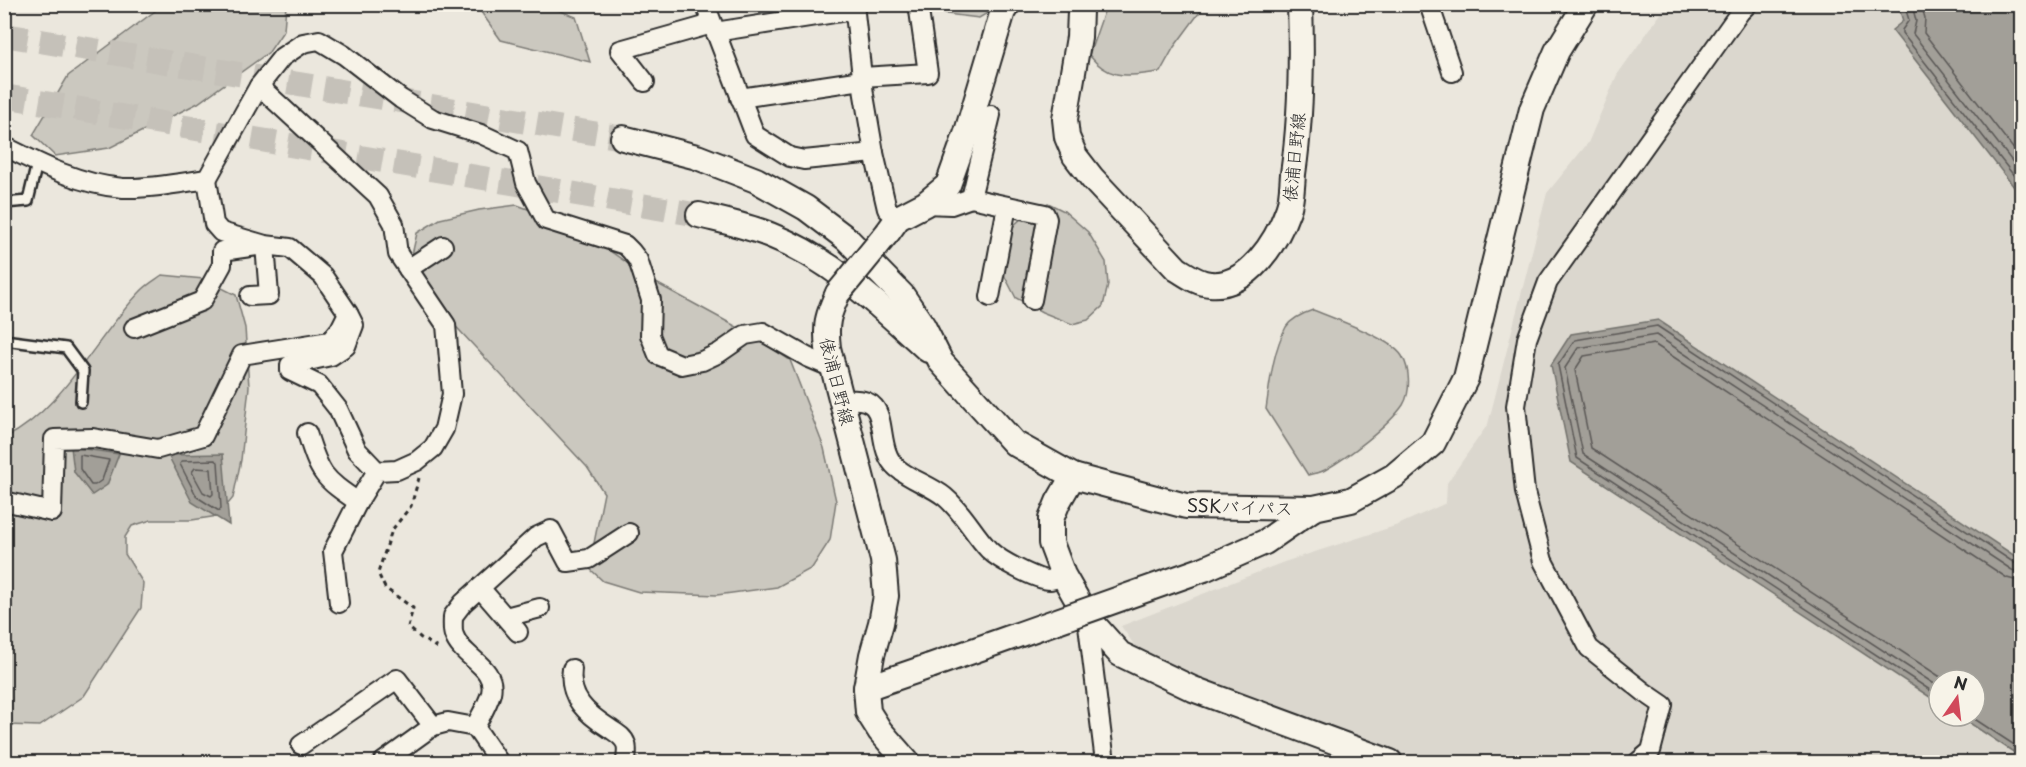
<svg xmlns="http://www.w3.org/2000/svg" width="2026" height="767" font-family="'Playpen Sans','Klee One',sans-serif">
<style>
.built{fill:#dbd7ce;fill-rule:evenodd}
.green{fill:#cbc8bf;stroke:#7b7a75;stroke-width:1.5}
.water{fill:#a29f98;stroke:#72716c;stroke-width:1.5}
.lines{fill:none;stroke-linecap:round;stroke-linejoin:round}
.shore{stroke:#5b5957;stroke-width:1.5}
.secondary-tunnel{stroke:#c5c1b9;stroke-width:24;stroke-dasharray:24 12;stroke-linecap:butt}
.lane-casing{stroke:#2b2b2b;stroke-width:14}
.street-casing{stroke:#2b2b2b;stroke-width:22}
.secondary-casing{stroke:#2b2b2b;stroke-width:28}
.path{stroke:#2b2b2b;stroke-width:3;stroke-dasharray:4.5 4.5;stroke-linecap:butt}
.lane{stroke:#f7f3e8;stroke-width:9}
.street{stroke:#f7f3e8;stroke-width:18}
.secondary{stroke:#f7f3e8;stroke-width:24}
.secondary-bridge-casing{stroke:#2b2b2b;stroke-width:28;stroke-linecap:butt}
.secondary-bridge{stroke:#f7f3e8;stroke-width:24}
.labels{text-anchor:middle;dominant-baseline:central;stroke-width:4.5;stroke-linejoin:round;paint-order:stroke}
.street-label{font-size:18px;fill:#2b2b2b;stroke:#f7f3e8}
</style>
<rect width="100%" height="100%" fill="#ebe7dd"/>
<filter id="ink" filterUnits="userSpaceOnUse"><feTurbulence type="fractalNoise" baseFrequency=".0167" numOctaves="2"/><feDisplacementMap in="SourceGraphic" scale="12" xChannelSelector="R" yChannelSelector="G"/><feConvolveMatrix kernelMatrix="1 2 1 2 8 2 1 2 1" color-interpolation-filters="sRGB"/></filter>
<g filter="url(#ink)">
<path class="built" d="M1667,5H2021V762H1436L1397,753L1160,665L1137,649L1121,626L1284,562L1398,525L1446,503L1447,483L1488,424L1547,193L1588,143L1617,75ZM1939,680H1975V716H1939Z"/>
<g class="green">
<path d="M161,4L286,5L284,30L269,52L198,103L109,148L55,156L33,135L68,76L155,11Z"/>
<path d="M480,5H546L576,17L590,62L501,40L481,12Z"/>
<path d="M934,5H1001L979,18L947,14Z"/>
<path d="M1115,5V4L1208,5L1202,9L1174,47L1160,72C1129,75 1111,82 1089,55L1105,9Z"/>
<path d="M1048,203L1064,211L1088,232L1106,262L1108,285L1103,306L1088,320L1072,324L1042,312L1016,298L1001,269L1012,227L1031,210Z"/>
<path d="M517,205L572,225L658,284L746,332L790,360L824,448L836,501L830,540L812,568L777,587L717,595L639,592L603,581L589,568L604,493L587,467L447,317L411,259L417,233L440,219L479,210Z"/>
<path d="M162,275L204,279L236,295L245,328L249,387L241,460L233,498L218,516L192,520H151L132,526L125,537V554L143,583L141,608L84,696L40,726L5,725V438C63,409 96,337 140,292C146,285 155,280 162,275Z"/>
<path d="M1313,310C1333,318 1392,339 1402,356C1410,369 1411,392 1403,405C1388,427 1348,457 1325,470C1320,473 1314,473 1308,475L1266,409C1270,382 1273,351 1286,327C1292,318 1304,313 1313,310Z"/>
</g>
<g class="water">
<path d="M1898,5H2021V196L1892,30L1903,21Z"/>
<path d="M1658,320L2021,560V757L1959,716H1975V680H1939V703L1571,462L1551,365L1571,334Z"/>
<path d="M71,447L119,454L107,485L92,495L74,472Z"/>
<path d="M223,454L229,525L192,502L168,455Z"/>
</g>
<g class="lines">
<g class="shore">
<path d="M1904,4L1909,20L1902,30V33L2022,186"/>
<path d="M1912,4L1916,21L1913,34L2022,174"/>
<path d="M1921,4L1925,18L1924,33L2022,160"/>
<path d="M80,455L109,460L102,480L95,485H91L80,469Z"/>
<path d="M215,460L218,462L221,508L219,511L197,497L180,464L182,461Z"/>
<path d="M195,468L211,469L213,494L211,496L203,492L192,472Z"/>
<path d="M1945,680L1591,448L1575,370L1584,356L1654,344L2007,578L2022,582"/>
<path d="M1939,687L1583,454L1565,368L1578,348L1656,335L2012,570L2022,573"/>
<path d="M1939,696L1577,458L1558,365L1575,340L1657,326L2016,564L2022,565"/>
<path d="M1970,716L2022,750"/>
</g>
<g class="secondary-tunnel">
<path d="M4,35L623,138"/>
<path d="M4,96L699,215"/>
</g>
<g class="lane-casing">
<g id="lane">
<path d="M4,203L28,201L37,163"/>
<path d="M4,340L66,348L83,371L81,402"/>
</g>
</g>
<g class="street-casing">
<g id="street">
<path d="M705,4L755,135L790,157L804,160L874,153"/>
<path d="M854,4L864,95L874,153L887,209L898,218"/>
<path d="M1429,4L1452,72"/>
<path d="M715,32L854,10"/>
<path d="M862,77L928,73L918,4"/>
<path d="M645,82L620,50L712,24"/>
<path d="M259,86L378,196L394,224L398,254L446,325L452,394L444,429L433,448L417,461L397,470L377,471L358,502L333,551L339,603"/>
<path d="M740,98L862,80"/>
<path d="M991,115L971,198L1045,214L1047,219L1032,300"/>
<path d="M4,146C41,165 81,185 123,188C150,189 180,183 207,179L259,86L282,57L303,43L319,40L344,55L401,99L433,119L481,134L518,151L526,183L546,220L625,245L631,251L638,260L651,300L650,335L658,355L682,365L702,361L719,353L745,335L763,332L807,357L833,368"/>
<path d="M925,204L951,205L971,198"/>
<path d="M408,269L443,246"/>
<path d="M990,297L1007,206"/>
<path d="M349,315L354,325L346,346L331,356L290,365V371L319,385L338,409L357,450L377,471"/>
<path d="M134,328L202,301L222,265V251L265,245L269,295L250,296"/>
<path d="M843,401C898,391 870,445 897,468C911,480 930,485 945,497C963,512 973,533 989,550C999,560 1036,580 1050,580C1054,580 1060,576 1063,575"/>
<path d="M307,433C320,475 323,478 358,502"/>
<path d="M4,501L52,512L54,439L93,438L158,449L203,436L242,355L330,341L340,329L348,313L323,276L290,248L265,245L221,232L214,224L207,179"/>
<path d="M480,588L518,632"/>
<path d="M506,617L540,608"/>
<path d="M1087,617L1105,762"/>
<path d="M572,669C568,698 587,714 609,728C616,733 623,736 626,744C628,750 626,756 626,762"/>
<path d="M475,727C480,717 488,704 491,693C497,666 461,658 454,635C452,630 453,621 453,616L463,603L536,537L551,530L568,562L589,559L629,533"/>
<path d="M301,745L397,679L433,726"/>
<path d="M383,762L433,726L448,722L475,727L499,762"/>
<path d="M1638,762L1651,751L1663,705L1644,692L1589,648L1543,561L1525,492L1516,406L1527,339L1548,282L1740,12L1748,4"/>
</g>
</g>
<g class="secondary-casing">
<g id="secondary">
<path d="M1078,4L1080,11L1079,37L1065,119L1067,137L1075,156L1092,178L1177,269C1187,275 1197,283 1210,284C1248,288 1277,241 1288,210C1292,200 1292,186 1293,174C1301,119 1302,61 1300,4"/>
<path d="M623,138L697,157L756,180L806,208L847,239L902,295L923,326L941,362L1014,443L1073,476L1186,506L1314,508L1351,500L1394,476L1433,443L1466,378L1532,109L1557,51L1586,4"/>
<path d="M699,215C723,221 748,226 770,235C832,259 880,306 928,350"/>
<path d="M888,232L898,218L925,204L948,185L967,132L1003,11L1008,4"/>
<path d="M838,293C828,315 825,323 828,348L883,560L886,596L881,623L872,655L866,688L868,712L880,731L907,762"/>
<path d="M1073,476L1058,502L1051,519V543L1063,575L1087,617L1120,654L1193,689L1390,762"/>
<path d="M1204,569L1265,542L1314,508"/>
<path d="M866,688L930,666"/>
</g>
</g>
<path class="path" d="M419,478L411,506L392,530L378,573L385,588L413,608L408,627L421,638L441,650"/>
<use href="#lane" class="lane"/>
<use href="#street" class="street"/>
<use href="#secondary" class="secondary"/>
<g class="secondary-bridge-casing">
<g id="secondary-bridge">
<path d="M838,293L888,232"/>
<path d="M930,666L1204,569"/>
</g>
</g>
<use href="#secondary-bridge" class="secondary-bridge"/>
</g>
</g>
<g class="labels">
<g class="street-label">
<text transform="translate(1293 157) rotate(-84)">俵浦日野線</text>
<text transform="translate(838 381) rotate(76)">俵浦日野線</text>
<text transform="translate(1240 506) rotate(2)">SSKバイパス</text>
</g>
</g>
<rect width="2026" height="767" fill="none" stroke="#f7f3e8" stroke-width="24"/>
<rect x="12" y="12" width="2002" height="743" fill="none" stroke="#2b2b2b" stroke-width="2" filter="url(#ink)"/>
<g transform="translate(1957 698) rotate(14)"><circle r="28" fill="#f7f3e8" stroke="#a5a39c" stroke-width="1.5"/>
<path d="M0-4.5L10 22L0 15L-10 22Z" fill="#d1495b"/>
<text y="-9" font-size="16" font-weight="bold" text-anchor="middle" fill="#2b2b2b">N</text>
</g>
</svg>
